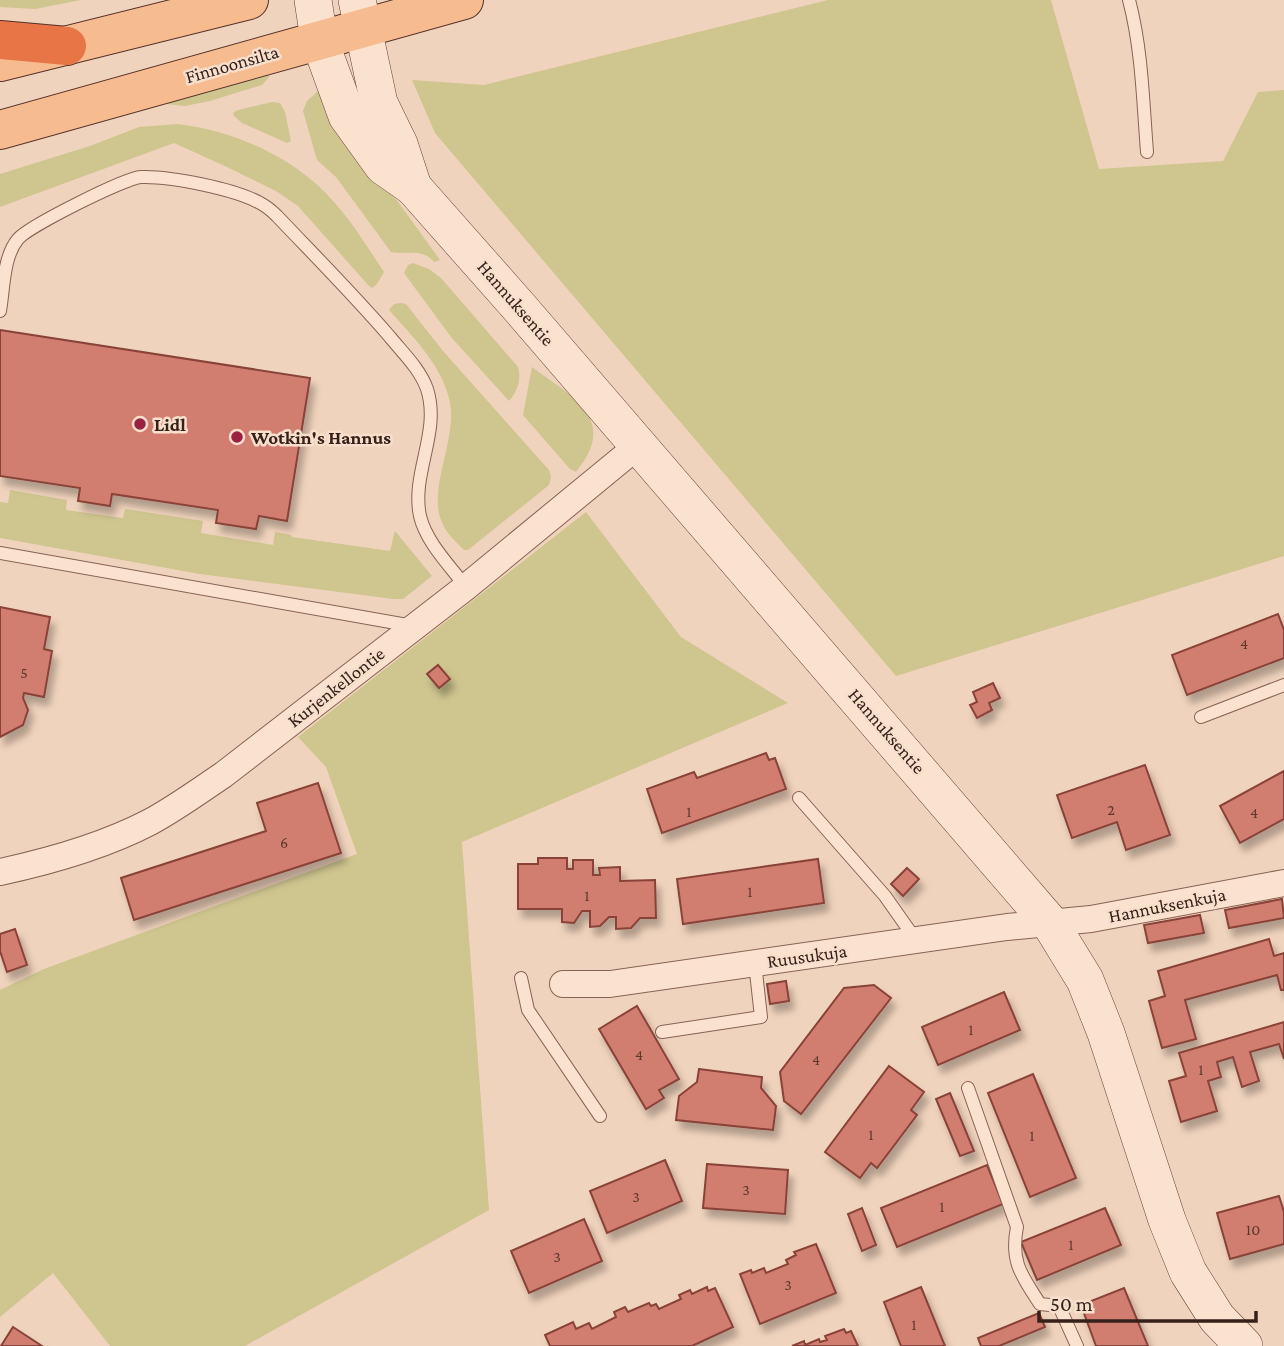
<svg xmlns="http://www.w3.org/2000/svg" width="1284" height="1346" font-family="'Crimson Pro',serif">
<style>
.green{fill:#cec58f}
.building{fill:#d17e6f;stroke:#894339;stroke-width:2;filter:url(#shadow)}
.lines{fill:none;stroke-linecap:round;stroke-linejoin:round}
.lane-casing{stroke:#886254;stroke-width:14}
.street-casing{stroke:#886254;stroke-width:28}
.secondary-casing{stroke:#6a4438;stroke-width:38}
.primary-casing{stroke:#553229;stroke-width:40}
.highway-casing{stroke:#553229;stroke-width:40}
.lane{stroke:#fbe2cf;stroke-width:12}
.street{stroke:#fbe2cf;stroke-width:26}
.secondary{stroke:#fbe2cf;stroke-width:37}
.primary{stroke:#f7bb90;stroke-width:38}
.highway{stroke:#e77545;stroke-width:38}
.poi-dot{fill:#9b2142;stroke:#f7dfcc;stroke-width:2.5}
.labels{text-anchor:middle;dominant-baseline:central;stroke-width:5;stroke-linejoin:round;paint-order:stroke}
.number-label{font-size:16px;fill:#5d382f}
.street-label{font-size:19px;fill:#36201a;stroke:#f7dfcc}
.poi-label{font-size:19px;font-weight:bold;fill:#36201a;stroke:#f7dfcc;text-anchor:start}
</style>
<defs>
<filter id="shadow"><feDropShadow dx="4.5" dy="8" stdDeviation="3.5" flood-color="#0004"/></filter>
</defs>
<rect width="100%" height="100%" fill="#f0d3bc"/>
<g class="green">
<path d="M0,0H81L35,9L0,7Z"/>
<path d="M828,0H1051L1099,169L1223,161L1258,92L1284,90V556L896,676L435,133L412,80L484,85Z"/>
<path d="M270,71L269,77L262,85L210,101L185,106L157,103Z"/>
<path d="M318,91L440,260L434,262C423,248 406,255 391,252L336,177L317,160L303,111L307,101Z"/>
<path d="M272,102L280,103L285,112L291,141L287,143L242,123L233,115L234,112L238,110Z"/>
<path d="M178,124C236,131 296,158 334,202C353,223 368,248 384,272L377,284L372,288L369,286L298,206L276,191L227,167L174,143L0,207V174L90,146L139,127Z"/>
<path d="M413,263L429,269L441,278L518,367C522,379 517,392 509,401L451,337L404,273L408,265Z"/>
<path d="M401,303L406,304L443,351L549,470L551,477L549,485L468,550H464C455,541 445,532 441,520C428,487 459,436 449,398C440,363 412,336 389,310L394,304Z"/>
<path d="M532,367C572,397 620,419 576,472L570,469L523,415Z"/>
<path d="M10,490L67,500L66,510L123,518L125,509L203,521L201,533L273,545L275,532L291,535L292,537L390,551L395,531L432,576L403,599H393L200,574L0,538V502L8,503Z"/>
<path d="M586,512L681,637L788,703L462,842L489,1210L245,1346H110L53,1273L0,1317V990L44,969L357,854L326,767L298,737Z"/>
</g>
<g class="building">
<path d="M0,330L310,378L287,521L259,516L256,529L216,523L218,510L112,494L110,506L78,501L80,488L0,476Z"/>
<path d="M0,607L50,617L44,649L52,651L44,697L24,693L23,698L28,710L23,725L0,737Z"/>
<path d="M1278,614L1284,630V658L1187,695L1172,655Z"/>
<path d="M438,665L450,679L439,688L427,674Z"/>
<path d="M993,683L1000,698L989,703L992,710L977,718L970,705L977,702L973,692Z"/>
<path d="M766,753L769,760L775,758L786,789L662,833L647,789L694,772L697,778Z"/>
<path d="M1145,765L1170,835L1126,850L1117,822L1072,838L1057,795Z"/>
<path d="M1284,771V819L1240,843L1220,806Z"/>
<path d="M318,783L341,853L134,920L121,878L266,831L257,803Z"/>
<path d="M538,858H567V869H573V860H593V875H600L599,868L620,867V881L655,880L656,918H640L631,928L616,929V917H609L600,926L590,927V911H582L574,923L562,922V909H518V864H538Z"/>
<path d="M818,859L824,903L683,924L677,879Z"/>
<path d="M907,868L919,879L903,896L891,884Z"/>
<path d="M1282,899L1284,918L1229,928L1225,910Z"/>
<path d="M1200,915L1204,933L1148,943L1144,925Z"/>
<path d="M15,929L27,965L7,972L0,951V934Z"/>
<path d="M1269,939L1274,956L1284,953V990H1281L1277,975L1185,1000L1196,1039L1162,1048L1149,1001L1165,996L1158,971Z"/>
<path d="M786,981L789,1001L770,1004L767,984Z"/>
<path d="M874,985L891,998L801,1114L784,1101L780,1072L844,988Z"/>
<path d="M1004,992L1020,1030L938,1065L922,1027Z"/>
<path d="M637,1006L679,1079L659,1090L664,1098L646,1109L599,1029Z"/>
<path d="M1284,1022V1059L1279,1044L1250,1052L1259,1081L1242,1087L1233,1057L1217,1062L1221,1077L1208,1081L1217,1111L1181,1122L1169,1081L1186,1076L1179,1053Z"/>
<path d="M889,1066L924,1092L911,1110L917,1115L877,1168L871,1163L860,1178L825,1152Z"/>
<path d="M699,1069L762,1077L761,1088L776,1106L773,1130L676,1120L679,1096L697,1082Z"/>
<path d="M1033,1074L1076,1178L1030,1197L988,1093Z"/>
<path d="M950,1093L974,1151L960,1156L936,1099Z"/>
<path d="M665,1160L682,1201L607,1233L590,1191Z"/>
<path d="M707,1164L788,1170L785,1214L703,1208Z"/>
<path d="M987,1165L1003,1204L897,1247L881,1208Z"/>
<path d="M1279,1196L1284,1212V1244L1230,1259L1217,1213Z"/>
<path d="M862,1208L876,1245L862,1251L848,1214Z"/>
<path d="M1105,1208L1121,1245L1037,1280L1021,1242Z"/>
<path d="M584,1219L602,1261L529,1293L511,1251Z"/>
<path d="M816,1244L836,1293L760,1324L740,1274L751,1270L752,1273L764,1268L766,1273L788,1264L786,1260L796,1255L794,1252Z"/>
<path d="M707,1287L708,1291L715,1288L733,1327L692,1346H550L545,1335L573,1322L576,1329L589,1323L592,1329L616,1317L614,1312L625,1307L628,1312L649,1303L651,1306L656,1304L659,1309L681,1299L679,1295L690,1290L692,1294Z"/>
<path d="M921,1287L945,1346H901L884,1302Z"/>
<path d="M1124,1288L1148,1346H1096L1081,1305Z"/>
<path d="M1039,1313L1045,1327L999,1346H981L978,1338Z"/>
<path d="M13,1327L42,1346H1Z"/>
<path d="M844,1329L846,1333L851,1331L858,1346H792L804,1341L805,1345L819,1339L820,1342L827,1340L825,1336Z"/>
</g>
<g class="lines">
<g class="lane-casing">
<g id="lane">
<path d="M1129,0C1142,49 1143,102 1147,152"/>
<path d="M0,311C4,288 3,257 18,239C29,226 125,178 141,177C170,176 235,189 260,203C266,206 272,211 277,216C315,256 354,295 390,337C403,353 420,369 427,389C441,432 411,473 420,516C426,542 450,566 466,587"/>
<path d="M0,553L413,626"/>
<path d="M1201,717L1284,685"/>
<path d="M799,798L885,896L916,940"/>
<path d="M521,978L528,1010L600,1116"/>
<path d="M662,1032L761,1017L755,963"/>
<path d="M968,1088L1017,1227C1010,1262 1022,1276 1040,1304L1059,1306L1077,1346"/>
</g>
</g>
<g class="street-casing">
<g id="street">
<path d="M0,872C51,861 104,846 150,822C176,808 199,791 223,775L466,587L640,444"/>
<path d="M563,984H610L1007,927L1091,919L1284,883"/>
</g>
</g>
<g class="secondary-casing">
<g id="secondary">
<path d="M313,0L319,39L347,116L383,166L413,187L520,308L1050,923L1085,980L1106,1033L1167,1220L1188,1272L1217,1318L1244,1346"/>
<path d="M357,0L379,103L399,144L413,187"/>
</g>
</g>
<g class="primary-casing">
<g id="primary">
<path d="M0,62L249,0"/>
<path d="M0,130L464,0"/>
</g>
</g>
<g class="highway-casing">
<path id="highway" d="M0,40L67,46"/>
</g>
<use href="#lane" class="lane"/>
<use href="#street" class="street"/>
<use href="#secondary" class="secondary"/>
<use href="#primary" class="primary"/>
<use href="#highway" class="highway"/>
</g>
<g class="poi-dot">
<circle cx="140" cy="424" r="7"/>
<circle cx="237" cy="437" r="7"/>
</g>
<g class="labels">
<g class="number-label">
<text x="1244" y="643">4</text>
<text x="24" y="672">5</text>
<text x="1111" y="809">2</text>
<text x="689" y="811">1</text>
<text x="1254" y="812">4</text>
<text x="284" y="842">6</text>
<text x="750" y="891">1</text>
<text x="587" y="895">1</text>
<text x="971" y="1029">1</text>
<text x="639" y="1054">4</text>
<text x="816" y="1059">4</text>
<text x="1201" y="1069">1</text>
<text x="871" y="1134">1</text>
<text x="1032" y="1135">1</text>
<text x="746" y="1189">3</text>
<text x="636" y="1196">3</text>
<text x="942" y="1206">1</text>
<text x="1253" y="1229">10</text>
<text x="1071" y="1244">1</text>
<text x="557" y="1256">3</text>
<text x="788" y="1284">3</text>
<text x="914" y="1324">1</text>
</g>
<g class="street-label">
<text transform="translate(232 64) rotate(-16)">Finnoonsilta</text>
<text transform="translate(516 303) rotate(49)">Hannuksentie</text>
<text transform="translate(336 687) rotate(-38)">Kurjenkellontie</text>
<text transform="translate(887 731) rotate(49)">Hannuksentie</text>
<text transform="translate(1167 905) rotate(-11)">Hannuksenkuja</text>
<text transform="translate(807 956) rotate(-8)">Ruusukuja</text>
</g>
<g class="poi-label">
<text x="154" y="424">Lidl</text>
<text x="251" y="437">Wotkin's Hannus</text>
</g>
</g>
<path d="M1039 1311v10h217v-10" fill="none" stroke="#36201a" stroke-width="3.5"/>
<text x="1050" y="1311" font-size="21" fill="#36201a" stroke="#f7dfcc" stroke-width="5" paint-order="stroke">50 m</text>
</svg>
